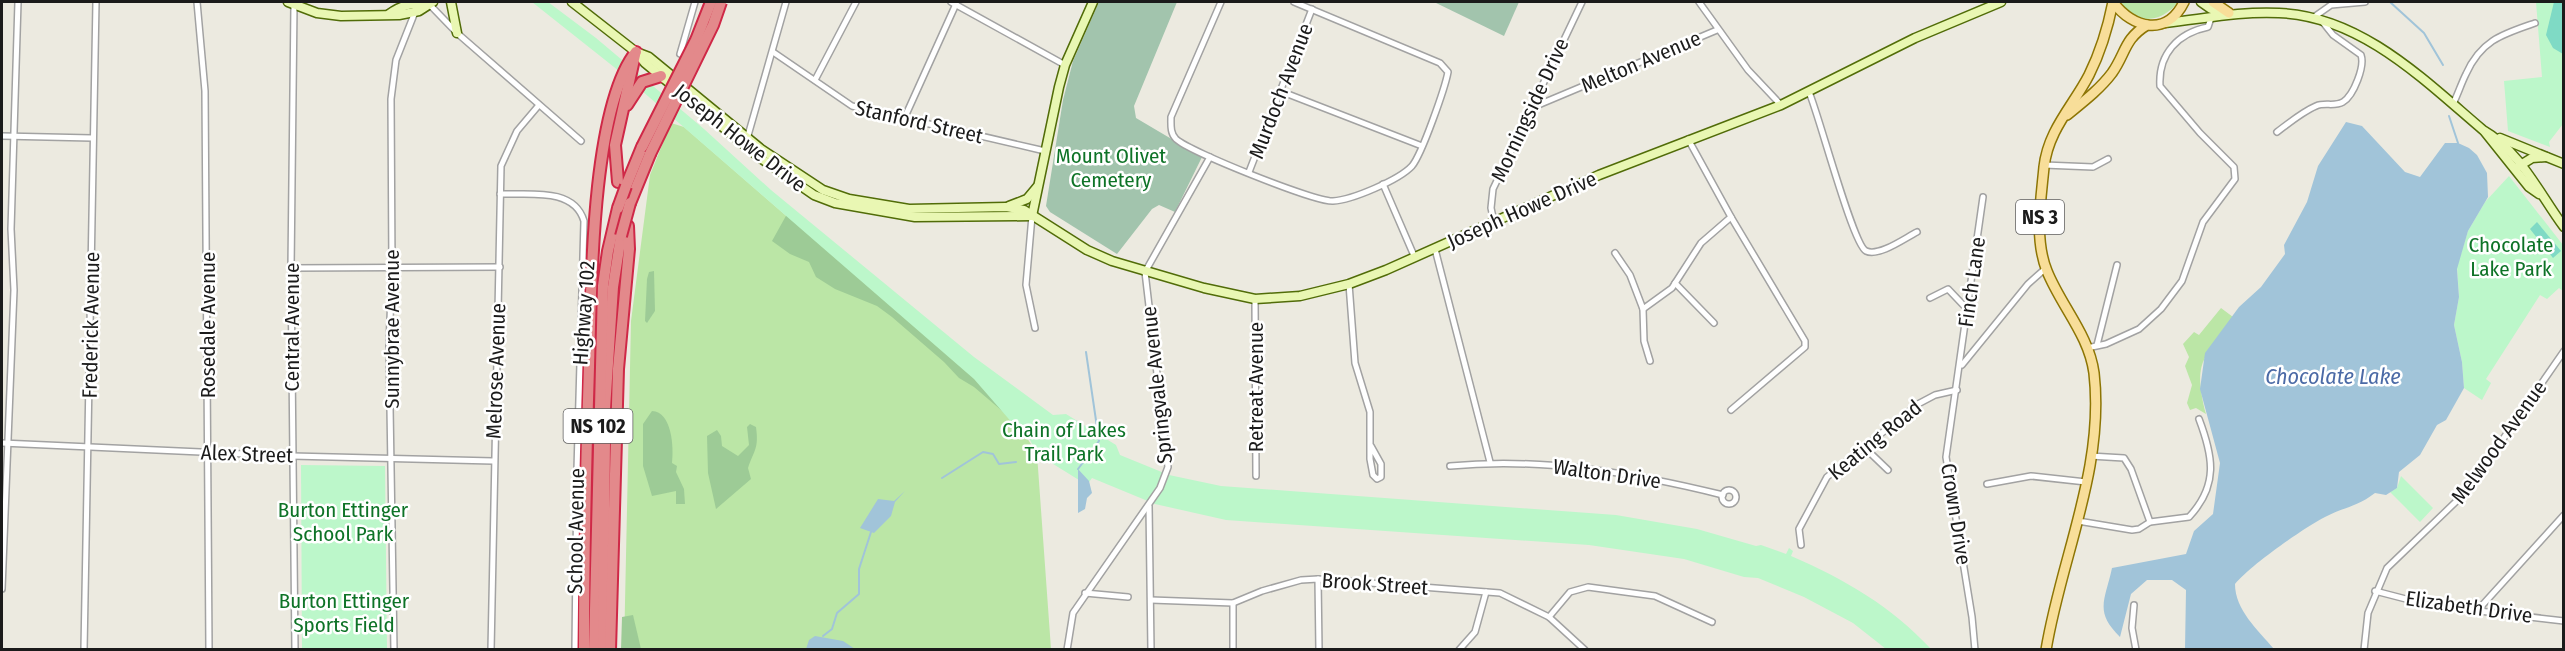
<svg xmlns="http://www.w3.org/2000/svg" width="2565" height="651" font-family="'Fira Sans Condensed',sans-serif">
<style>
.grass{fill:#bbe6a6}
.forest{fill:#9dcb96}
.cemetery{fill:#a2c4ad}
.park{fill:#bcf7ca}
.pitch{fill:#7fdac5}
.water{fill:#a1c4d9}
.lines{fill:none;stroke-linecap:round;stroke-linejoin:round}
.stream{stroke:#a1c4d9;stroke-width:2}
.street-casing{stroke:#a2a2a2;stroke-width:8}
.secondary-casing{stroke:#516c08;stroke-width:11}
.primary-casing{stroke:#8d7504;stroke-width:12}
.highway-casing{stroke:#cf2847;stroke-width:14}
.street{stroke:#fff;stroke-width:5}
.secondary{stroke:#e9f7b3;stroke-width:8}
.primary{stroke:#f8de99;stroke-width:9}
.highway{stroke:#e3898b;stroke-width:10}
.highway-bridge-casing{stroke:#cf2847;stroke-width:14;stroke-linecap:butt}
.highway-bridge{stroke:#e3898b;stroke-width:10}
.labels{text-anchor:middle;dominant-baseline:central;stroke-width:5;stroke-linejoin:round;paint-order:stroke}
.shield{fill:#fff;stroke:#5f5f5f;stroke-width:1.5}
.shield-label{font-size:20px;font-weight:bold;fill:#1b1b1b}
.street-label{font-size:21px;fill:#1b1b1b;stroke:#fff}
.park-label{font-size:21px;fill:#0e7327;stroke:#fff}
.water-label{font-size:22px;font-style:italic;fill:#4b6aa6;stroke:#fff}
</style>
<rect width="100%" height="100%" fill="#eceae0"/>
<g class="grass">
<path d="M2121,2H2178C2162,23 2135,26 2121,2Z"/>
<path d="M671,123L684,127L974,379C995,403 1023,427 1037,454L1051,649L624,650L631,321L650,175Z"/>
<path d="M2221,308L2233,317C2205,360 2192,358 2206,414L2196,408L2190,410L2187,403L2192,385L2185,366L2189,357L2183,344L2194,332L2199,335Z"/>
</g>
<g class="forest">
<path d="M787,214L935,336L1028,433L974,387L959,378L944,362L892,317L877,306L835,289L816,277L809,262L790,254L772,241Z"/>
<path d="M654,271L655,311L647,323L645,321L647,279L649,272Z"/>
<path d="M652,411C672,412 674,447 672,463L677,466L676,472L684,489L685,504H676V491L652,496L643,466V424Z"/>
<path d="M750,424L756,427C759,449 754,450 748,468L751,479L716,509L708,473L707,436L717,430L721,436L722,446L738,456L749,445L747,427Z"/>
<path d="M633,615L641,649H621L622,617Z"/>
</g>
<g class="cemetery">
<path d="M1099,2H1177L1134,106L1136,118L1202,157L1175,212L1159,205L1152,209L1117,254L1050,212L1046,206L1063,100L1073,61Z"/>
<path d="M1434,2H1519L1504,36Z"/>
</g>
<g class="park">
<path d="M532,2H548L596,38L704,129L771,190L974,357L1053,415L1066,414L1116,445L1120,455L1169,475L1221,486L1616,515L1697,529L1756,546L1761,545L1786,554L1789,548L1793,551L1791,556C1846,580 1891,606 1931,649H1886L1853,623L1804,597L1758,578L1744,577L1684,559L1589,545L1226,520L1155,504L1092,478L1087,485L1037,454L1028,436L1014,425L974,379L619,71Z"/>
<path d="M2536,2H2563V124L2549,142L2550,147L2508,131L2504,81L2542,77Z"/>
<path d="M2509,176L2563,245V291L2559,288L2547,299L2540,295L2486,379L2491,383L2482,400L2464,388L2462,362L2454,325L2459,297L2457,266L2468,231L2485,202Z"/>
<path d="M301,465L385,466L387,649H302Z"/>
<path d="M2401,476L2433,508L2420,522L2390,492L2397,488Z"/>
</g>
<g class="pitch">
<path d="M2554,2H2563V54L2553,48L2546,35Z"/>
<path d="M2537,222L2561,251L2553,258L2530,229Z"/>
</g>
<g class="water">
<path d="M2346,122L2362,126L2405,172L2420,177L2445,143H2458L2469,148L2477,155L2487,173L2488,197L2468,231L2457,269L2459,297L2454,325L2462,362L2464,388L2446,420L2437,425L2420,455L2399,472L2397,488L2386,495L2375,493C2357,507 2344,507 2325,517C2302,529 2251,565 2235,584C2235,610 2258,630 2274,649H2185L2186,590L2172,580H2147L2131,594L2120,637C2094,611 2105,601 2112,568L2186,554L2194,531L2213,514L2220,463L2200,389L2205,353L2239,307L2261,287L2285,254L2284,245L2307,202L2318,166Z"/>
<path d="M1078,469L1089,481L1092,493L1087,498L1085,509L1078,513Z"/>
<path d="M905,491L895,502L891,516L874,533L860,528L878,499L894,501Z"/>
<path d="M815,636L843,641L855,649H806L809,640Z"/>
</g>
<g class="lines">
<g class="stream">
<path d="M2390,2L2424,33L2443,65"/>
<path d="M2449,116L2458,143"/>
<path d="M1078,469L1099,441L1086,352"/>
<path d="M942,478L983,452L993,454L999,464L1016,462"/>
<path d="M823,636L832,629L837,613L859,594V569L871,532"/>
</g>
<g class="street-casing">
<g id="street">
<path d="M197,2L205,91L209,650"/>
<path d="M951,2L1065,65"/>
<path d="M1221,2L1171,117C1171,125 1170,133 1176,139C1190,152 1315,202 1333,201C1352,200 1399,180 1412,166C1422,154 1445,88 1448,72L1440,63L1294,2"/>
<path d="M1699,2L1748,70L1781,105"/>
<path d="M429,4L457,33L581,141"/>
<path d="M294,5L291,268L295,650"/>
<path d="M2314,17L2331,5L2365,2"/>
<path d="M773,52L852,106L1045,151"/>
<path d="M680,54L695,2"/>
<path d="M815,80L856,2"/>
<path d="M1280,91L1422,146"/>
<path d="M1809,92C1819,115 1853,245 1866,251C1879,257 1905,238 1917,232"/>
<path d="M2453,104C2458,94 2461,84 2466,74C2481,40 2503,34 2535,23"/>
<path d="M1531,108L1717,30"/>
<path d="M904,119L956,4"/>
<path d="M2277,132C2289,123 2302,112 2316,106C2325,102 2334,107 2343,102C2354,95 2365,66 2361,55L2333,35L2321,20"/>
<path d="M2,136L92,138"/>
<path d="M747,139L786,2"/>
<path d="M1688,139L1731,217L1805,341V347L1731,410"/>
<path d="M2044,165L2093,167L2108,159"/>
<path d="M1249,172L1312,9"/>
<path d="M1383,184L1415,258"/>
<path d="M500,194C529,195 574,187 584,221L577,470L575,650"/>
<path d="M1032,216L1026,285L1035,328"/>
<path d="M1494,222L1491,208L1493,189L1582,2"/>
<path d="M1435,249L1490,462"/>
<path d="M1615,253L1630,275L1643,309L1644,341L1650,361"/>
<path d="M291,268L500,267"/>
<path d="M1675,283L1714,323"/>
<path d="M1349,284L1355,363L1370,412V459L1373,475L1377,479L1381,477V464L1371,446"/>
<path d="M1930,298L1948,289L1968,310"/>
<path d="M1255,299L1256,476"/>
<path d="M1643,309L1672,288L1701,243L1731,217"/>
<path d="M2097,345L2117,265"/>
<path d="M2087,348L2106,344L2139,329L2161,309L2182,281L2203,222L2235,179L2234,167L2200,133L2160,86C2158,54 2178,33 2208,27L2211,18"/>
<path d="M1962,365L2028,284L2046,268"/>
<path d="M2,443L292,456L493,461"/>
<path d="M1864,447L1888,470"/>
<path d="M2090,456L2124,458L2131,469L2150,522"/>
<path d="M1450,466C1542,457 1634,473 1723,495"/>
<path d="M1987,484L2031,476L2086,482"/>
<circle cx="1729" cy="497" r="7"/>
<path d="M1149,506L1151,650"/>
<path d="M2078,521L2132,530L2139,529L2150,522L2189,517C2219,485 2213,456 2199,419"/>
<path d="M1801,545L1799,529L1827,477L1918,404L1935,395L1957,390"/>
<path d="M1318,579L1319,650"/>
<path d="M2,589L14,290L11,229L18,2"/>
<path d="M2375,591L2429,605L2564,621"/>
<path d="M1085,593L1128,597"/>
<path d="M1151,600L1233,603L1262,591L1301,580L1318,579L1500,593L1549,617L1585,650"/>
<path d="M2134,605L2132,628L2136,650"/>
<path d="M2477,611L2564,515"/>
<path d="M1549,617L1570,592L1588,587L1655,596L1712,622"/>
<path d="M84,650L96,2"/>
<path d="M394,650L389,346L392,268L391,99L396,60L415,12"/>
<path d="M491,650L501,166L517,131L539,105"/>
<path d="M1067,650L1073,613L1160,488L1168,467L1145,272L1210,157"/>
<path d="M1233,650V603"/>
<path d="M1459,650L1475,632L1486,592"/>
<path d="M1975,650L1972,617L1946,457L1983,197"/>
<path d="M2364,650L2368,613L2387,568L2467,491L2564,351"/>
</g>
</g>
<g class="secondary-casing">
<g id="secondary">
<path d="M288,2L317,13L341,16L399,15L419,11L433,2"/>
<path d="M451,2L457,33"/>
<path d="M572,2L636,52L645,63L759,157L814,195L835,203L915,217L1032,216"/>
<path d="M2201,2L2211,9L2225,13"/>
<path d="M389,14C401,6 411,2 425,5"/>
<path d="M2165,23C2203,19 2240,11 2279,13C2361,16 2424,80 2483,130C2520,151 2539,193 2564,227"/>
<path d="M636,52L649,57L761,149L823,190L849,199L909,209L1006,207L1024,210L1087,250L1112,261L1204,288L1255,299L1300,296L1349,284L1386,270L1599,175L1781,105L1915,38L2001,2"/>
<path d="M2485,132L2529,187L2539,194"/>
<path d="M2500,138L2564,164"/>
<path d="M2519,166L2532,158L2546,157"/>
<path d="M1009,206L1027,199L1037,187"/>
<path d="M1032,216L1059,87L1065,65L1093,2"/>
</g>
</g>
<g class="primary-casing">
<g id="primary">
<path d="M2113,2C2133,29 2167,37 2184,2"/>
<path d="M2213,2L2229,13"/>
<path d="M2067,115C2083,102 2100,89 2112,73C2126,53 2124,39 2147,25"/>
<path d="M2046,650C2061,558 2105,468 2094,373C2089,335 2061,306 2047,271C2034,239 2041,200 2044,167C2048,130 2073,106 2089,75C2101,51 2108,27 2113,2"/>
</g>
</g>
<g class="highway-casing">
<g id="highway">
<path d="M627,105L642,82L661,76"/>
<path d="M618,182L615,145L635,55"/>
<path d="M626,186L642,147"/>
<path d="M630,203L650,154"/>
<path d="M605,409L613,287L621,236"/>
<path d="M584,650C584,555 586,461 589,367C591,292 591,108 636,52"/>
<path d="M594,650L603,286L608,251L618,208"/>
<path d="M603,650L605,440"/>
<path d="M610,650L618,369L629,249L628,226"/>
</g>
</g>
<use href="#street" class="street"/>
<use href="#secondary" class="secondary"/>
<use href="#primary" class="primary"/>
<use href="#highway" class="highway"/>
<g class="highway-bridge-casing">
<g id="highway-bridge">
<path d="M642,147L696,40L711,2"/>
<path d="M650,154L713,25L721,2"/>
<path d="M618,208L626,186"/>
<path d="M621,236L630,203"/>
</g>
</g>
<use href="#highway-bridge" class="highway-bridge"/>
</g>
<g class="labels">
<g class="shield">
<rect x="2016" y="200" width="48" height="34" rx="4.5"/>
<rect x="563.5" y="409" width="69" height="34" rx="4.5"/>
</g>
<g class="shield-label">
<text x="2040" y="217">NS 3</text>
<text x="598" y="426">NS 102</text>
</g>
<g class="street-label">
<text transform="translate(1641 62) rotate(-23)">Melton Avenue</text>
<text transform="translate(1281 91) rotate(-69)">Murdoch Avenue</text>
<text transform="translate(1530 110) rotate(-65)">Morningside Drive</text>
<text transform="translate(919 122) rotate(13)">Stanford Street</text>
<text transform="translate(740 138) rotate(38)">Joseph Howe Drive</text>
<text transform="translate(1522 210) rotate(-24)">Joseph Howe Drive</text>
<text transform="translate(1972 282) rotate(-82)">Finch Lane</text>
<text transform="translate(584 313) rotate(-86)">Highway 102</text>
<text transform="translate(91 325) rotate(-89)">Frederick Avenue</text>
<text transform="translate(208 325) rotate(-90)">Rosedale Avenue</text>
<text transform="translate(292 327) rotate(-90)">Central Avenue</text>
<text transform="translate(392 329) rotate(-90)">Sunnybrae Avenue</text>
<text transform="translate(496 371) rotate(-88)">Melrose Avenue</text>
<text transform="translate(1157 385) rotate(-96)">Springvale Avenue</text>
<text transform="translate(1256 387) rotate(-90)">Retreat Avenue</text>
<text transform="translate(1875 440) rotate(-39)">Keating Road</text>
<text transform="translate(2499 442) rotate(-54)">Melwood Avenue</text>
<text transform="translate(247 454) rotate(2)">Alex Street</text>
<text transform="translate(1607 474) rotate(8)">Walton Drive</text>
<text transform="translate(1956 514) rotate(81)">Crown Drive</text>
<text transform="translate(576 531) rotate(-89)">School Avenue</text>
<text transform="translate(1375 584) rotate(4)">Brook Street</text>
<text transform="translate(2469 607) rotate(8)">Elizabeth Drive</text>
</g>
<g class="park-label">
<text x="1111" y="156">Mount Olivet<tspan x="1111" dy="24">Cemetery</tspan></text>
<text x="2511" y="245">Chocolate<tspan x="2511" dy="24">Lake Park</tspan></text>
<text x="1064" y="430">Chain of Lakes<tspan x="1064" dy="24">Trail Park</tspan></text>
<text x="343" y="510">Burton Ettinger<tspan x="343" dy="24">School Park</tspan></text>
<text x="344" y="601">Burton Ettinger<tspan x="344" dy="24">Sports Field</tspan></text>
</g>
<g class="water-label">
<text x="2333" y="376">Chocolate Lake</text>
</g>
</g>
<rect width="2565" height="651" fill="none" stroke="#1b1b1b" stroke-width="6"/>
</svg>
